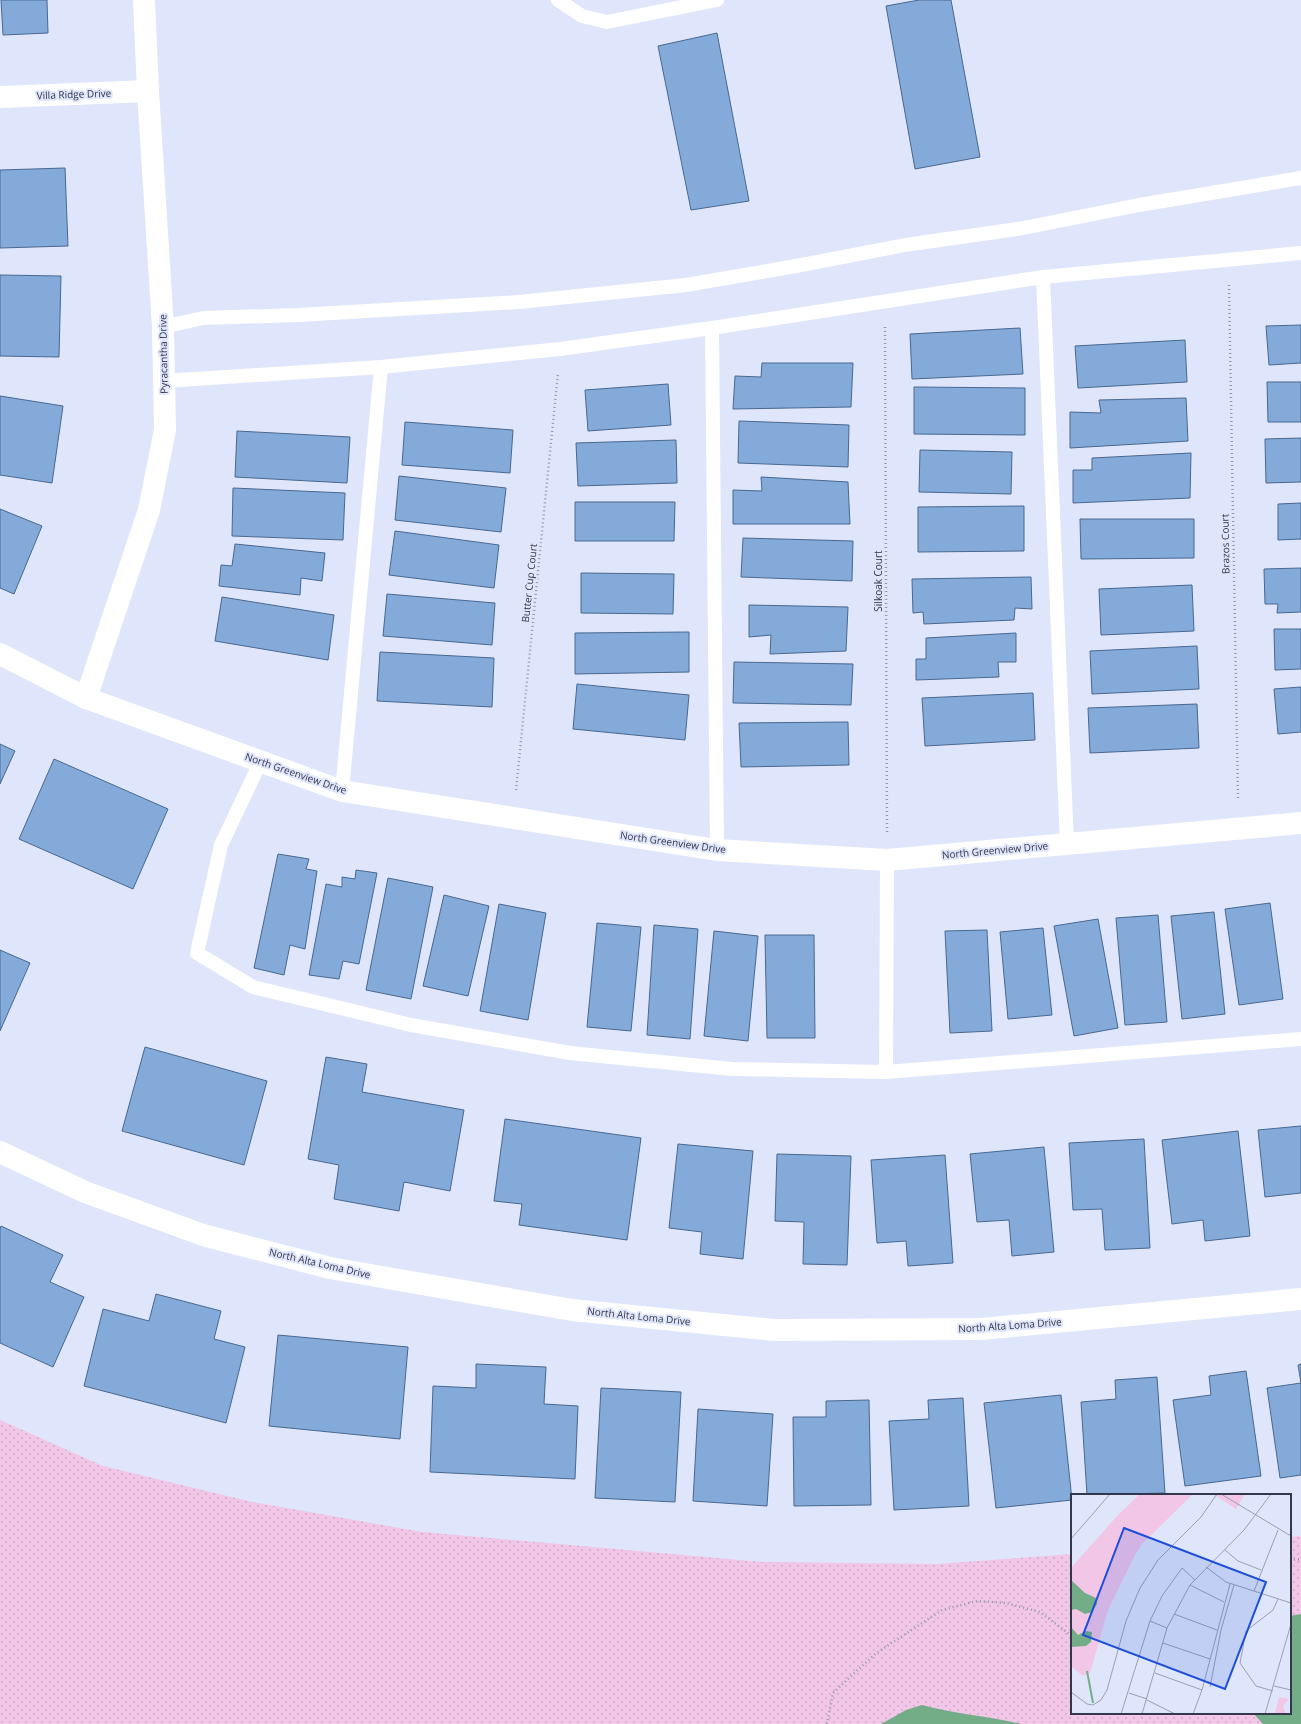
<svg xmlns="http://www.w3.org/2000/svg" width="1301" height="1724" font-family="'Open Sans',sans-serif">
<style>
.grass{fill:url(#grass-dots)}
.water{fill:#73ad87}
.building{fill:#84aada;stroke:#486890}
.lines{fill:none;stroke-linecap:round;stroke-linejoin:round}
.path{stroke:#9499ae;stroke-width:2.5;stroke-dasharray:1 3;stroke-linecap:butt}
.service{stroke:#fff;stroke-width:14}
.minor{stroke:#fff;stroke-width:22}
.labels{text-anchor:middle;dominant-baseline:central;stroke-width:4;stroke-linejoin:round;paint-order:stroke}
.street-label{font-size:10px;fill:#32374b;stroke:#dfe5fa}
.inset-river{fill:none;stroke:#73ad87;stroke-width:2}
.inset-road{fill:none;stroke:#9a9fb4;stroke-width:1}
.view{fill:#1d4ed8;fill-opacity:0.15;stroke:#1d4ed8;stroke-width:2}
.inset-edge{fill:none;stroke:#32374b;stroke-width:2}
</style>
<defs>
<pattern id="grass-dots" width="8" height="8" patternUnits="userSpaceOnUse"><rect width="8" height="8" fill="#f1c6e6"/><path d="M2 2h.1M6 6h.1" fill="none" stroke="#cfabc7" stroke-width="1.8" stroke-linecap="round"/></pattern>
</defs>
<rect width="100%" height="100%" fill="#dfe5fa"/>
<path class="grass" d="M0,1420L103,1466L252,1502L422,1532L762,1562L937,1564L1072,1554V1713H1290V1537L1301,1536V1724H0Z"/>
<g class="water">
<path d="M1301,1614V1724H1263L1253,1713H1290V1616Z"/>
<path d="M922,1705C955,1714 988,1716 1021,1724H881L906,1710Z"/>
</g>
<g class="building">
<path d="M1,0H47L48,33L3,35Z"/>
<path d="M919,0H951L980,157L915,169L886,6Z"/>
<path d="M717,33L749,201L691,210L658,46Z"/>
<path d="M65,168L68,246L0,248V170Z"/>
<path d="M0,275L61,276L59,357L0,356Z"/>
<path d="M1301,325V363L1269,365L1266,326Z"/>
<path d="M1020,328L1023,374L912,379L910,334Z"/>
<path d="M1185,340L1187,382L1078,388L1075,346Z"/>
<path d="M762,363H853L851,407L733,409L735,376L761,377Z"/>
<path d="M1267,382H1301V422H1268Z"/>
<path d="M668,384L671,425L588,431L585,390Z"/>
<path d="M914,387L1025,388V435L914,434Z"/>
<path d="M0,396L63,406L52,483L0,475Z"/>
<path d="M1186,398L1188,441L1070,448V412L1101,413L1099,400Z"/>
<path d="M739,421L849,425L848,467L738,463Z"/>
<path d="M405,422L513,430L510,473L402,465Z"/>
<path d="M237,431L350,437L347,483L235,477Z"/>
<path d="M1301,438V482L1266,483L1265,439Z"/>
<path d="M676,440L677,483L578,486L576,443Z"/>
<path d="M920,450L1012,452L1011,494L919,492Z"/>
<path d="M1191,453L1190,498L1073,503V470H1092V458Z"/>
<path d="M399,476L506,488L501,532L395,520Z"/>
<path d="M761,477L848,482L850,524H733V490L762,491Z"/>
<path d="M233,488L345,493L343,540L232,536Z"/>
<path d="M575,502H675L674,541H575Z"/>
<path d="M1301,503V539L1278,540V504Z"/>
<path d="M1024,506V551L918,552V507Z"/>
<path d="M0,509L42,526L14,594L0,588Z"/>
<path d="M1080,519H1194V558L1081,559Z"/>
<path d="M395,531L499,545L494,588L389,575Z"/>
<path d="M743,538L853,541L852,581L741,577Z"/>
<path d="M235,544L325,553L322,581L301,578L300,595L219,586L221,565L232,566Z"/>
<path d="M1301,568V612L1277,613L1278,604H1265L1264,569Z"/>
<path d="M581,573L674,574L673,614L581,613Z"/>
<path d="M1031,577L1032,609L1015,608L1014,620L924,624L923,612L913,613L912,579Z"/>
<path d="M1192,585L1194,631L1101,635L1099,589Z"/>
<path d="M387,594L495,603L492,645L383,636Z"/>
<path d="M222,597L334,615L328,660L215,641Z"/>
<path d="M749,605L848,607L846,651L770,654L771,635L749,637Z"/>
<path d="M1274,629H1301V669L1275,670Z"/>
<path d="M689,632V672L575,674V633Z"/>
<path d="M1016,633V662H998L999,677L916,680V659H926V638Z"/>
<path d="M1197,646L1199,689L1092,694L1090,651Z"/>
<path d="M380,652L494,658L492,707L377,701Z"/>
<path d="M734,662L853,664L851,705L733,703Z"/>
<path d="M577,684L689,695L685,740L573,729Z"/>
<path d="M1301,687V732L1278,734L1274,689Z"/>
<path d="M1033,693L1035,740L925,746L922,698Z"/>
<path d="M1197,704L1199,748L1090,753L1088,708Z"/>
<path d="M848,722L849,765L741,767L739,723Z"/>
<path d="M0,744L15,751L0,784Z"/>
<path d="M54,759L168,809L133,889L19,839Z"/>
<path d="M278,854L309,859L306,869L317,871L305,949L290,945L284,975L254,968Z"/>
<path d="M356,870L377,873L359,964L343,961L339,979L309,975L326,884L342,887V877L355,879Z"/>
<path d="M388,878L433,887L411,999L366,990Z"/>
<path d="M444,895L489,906L468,996L423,986Z"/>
<path d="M1270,903L1283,999L1239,1005L1225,909Z"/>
<path d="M499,904L546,913L528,1020L480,1011Z"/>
<path d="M1214,912L1225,1014L1182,1019L1171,916Z"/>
<path d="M1158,915L1167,1022L1125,1025L1116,918Z"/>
<path d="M1098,919L1118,1028L1074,1036L1054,926Z"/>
<path d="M597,923L641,927L631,1031L587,1027Z"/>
<path d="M654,925L698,929L690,1039L647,1035Z"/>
<path d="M1043,928L1052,1015L1008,1019L1000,932Z"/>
<path d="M987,930L992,1031L950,1033L945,931Z"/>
<path d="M714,931L758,936L748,1041L704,1036Z"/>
<path d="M765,935H814L815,1038H767Z"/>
<path d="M0,950L30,963L0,1031Z"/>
<path d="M145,1047L267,1081L244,1165L122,1131Z"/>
<path d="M326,1057L367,1064L362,1092L464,1110L450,1191L404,1182L399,1211L334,1199L339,1165L308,1159Z"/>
<path d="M505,1119L641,1138L627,1240L519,1225L522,1204L494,1201Z"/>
<path d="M1301,1126V1193L1265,1197L1258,1130Z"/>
<path d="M1238,1131L1250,1236L1205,1241L1203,1220L1172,1224L1162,1140Z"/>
<path d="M1144,1139L1150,1248L1105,1250L1102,1209L1073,1210L1069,1143Z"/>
<path d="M678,1144L753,1151L743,1259L700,1254L702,1232L669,1228Z"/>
<path d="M1044,1147L1054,1252L1012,1256L1009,1220L977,1222L970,1154Z"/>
<path d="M777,1154L851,1156L847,1265L803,1264L804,1222L775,1221Z"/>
<path d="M945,1155L953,1263L908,1266L906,1241L877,1243L871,1160Z"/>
<path d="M1,1226L63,1255L50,1282L84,1297L53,1367L0,1343V1229Z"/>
<path d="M156,1294L221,1311L214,1339L245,1347L226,1423L84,1386L103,1309L149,1321Z"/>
<path d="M278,1335L408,1347L400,1439L269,1426Z"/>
<path d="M476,1364L546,1367L544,1404L578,1406L575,1479L430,1472L433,1386L476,1388Z"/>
<path d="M1301,1364V1475L1280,1478L1267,1388L1301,1383L1298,1365Z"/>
<path d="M1246,1371L1261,1476L1185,1486L1173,1400L1211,1395L1209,1376Z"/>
<path d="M1157,1377L1165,1493L1087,1495L1081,1402L1116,1399L1115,1380Z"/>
<path d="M601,1388L681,1392L675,1502L595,1498Z"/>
<path d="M1061,1395L1072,1500L996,1508L984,1403Z"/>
<path d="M963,1398L969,1506L894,1510L889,1421L929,1419L928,1400Z"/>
<path d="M869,1400L871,1505L794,1506L793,1417H826V1401Z"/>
<path d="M698,1409L773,1414L767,1506L693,1501Z"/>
</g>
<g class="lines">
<g class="path">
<path d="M1229,285L1238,800"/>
<path d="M885,327L887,832"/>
<path d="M516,790L558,373"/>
<path d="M1290,1560L1301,1559"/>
<path d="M827,1724L833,1693L875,1654L942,1610L977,1601L1006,1603L1040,1612L1072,1636"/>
</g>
<g class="service">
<path d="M558,0L582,16L607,22L717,0"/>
<path d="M1043,277L1067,844"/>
<path d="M163,327L203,318L299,315L519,302L686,285L796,266L905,245L1018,229L1139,205L1301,178"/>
<path d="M712,328L717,850"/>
<path d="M164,381L381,367L560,349L712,328L1043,277L1301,253"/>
<path d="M261,761L221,845L197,953L253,987L411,1025L570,1053L732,1069L886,1072L1301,1039"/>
<path d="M342,791L381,367"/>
<path d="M886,1072L887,860"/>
</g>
<g class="minor">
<path d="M0,97L148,91"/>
<path d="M0,654L86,698L342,791L717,850L887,860L1301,823"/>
<path d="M86,698L149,510L165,430L163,327L148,91L144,0"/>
<path d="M0,1152L85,1192L203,1235L330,1268L572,1310L774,1330L981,1329L1301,1299"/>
</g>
</g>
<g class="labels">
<g class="street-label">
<text transform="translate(74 94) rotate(-2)">Villa Ridge Drive</text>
<text transform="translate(163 354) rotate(-91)">Pyracantha Drive</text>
<text transform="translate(1225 544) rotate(-91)">Brazos Court</text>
<text transform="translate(878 581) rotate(-90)">Silkoak Court</text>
<text transform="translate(529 583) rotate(-84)">Butter Cup Court</text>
<text transform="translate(296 773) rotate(19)">North Greenview Drive</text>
<text transform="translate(673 842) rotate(8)">North Greenview Drive</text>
<text transform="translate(995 850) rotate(-5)">North Greenview Drive</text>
<text transform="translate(320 1263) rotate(13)">North Alta Loma Drive</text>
<text transform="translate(639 1316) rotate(6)">North Alta Loma Drive</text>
<text transform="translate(1010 1325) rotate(-4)">North Alta Loma Drive</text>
</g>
</g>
<g transform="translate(1071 1494)">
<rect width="220" height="220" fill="#dfe5fa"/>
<path d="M69,0H122L71,50L64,61L37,116L19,179L12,182L0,172V74L47,21ZM142,0H174L165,15ZM208,203L218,205L212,212L215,220L204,219Z" fill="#f1c6e6"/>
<path d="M0,86L14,99L25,104L26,110L21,118L14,120L5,115L0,116ZM0,133L7,141L15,137L21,138L20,148L15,152L0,153Z" fill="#73ad87"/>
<path class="inset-river" d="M16,177L22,209"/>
<path class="inset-road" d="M150,0L220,42M0,45L39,0M154,56L167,67L190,76M135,73L155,88L220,109M119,91L153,108M183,97L207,36M103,120L146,136M79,127L96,134M92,149L139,165M84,179L131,196M203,192L220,196M139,193L150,136L163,91M202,197L185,192L169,169L175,137L202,116L207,105M0,198L16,210L22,211L30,206L36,196L55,127L69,94L87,66L130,23L146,0M58,199L76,205M76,206L104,220M50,220L79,127L91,102L111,74L124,86M71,220L96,134L119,91L173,36L200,0M122,220L131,196L159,90M194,220L220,130"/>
<path class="view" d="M53,34L195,88L154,195L12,141Z"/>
<rect width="220" height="220" class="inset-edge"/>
</g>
</svg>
